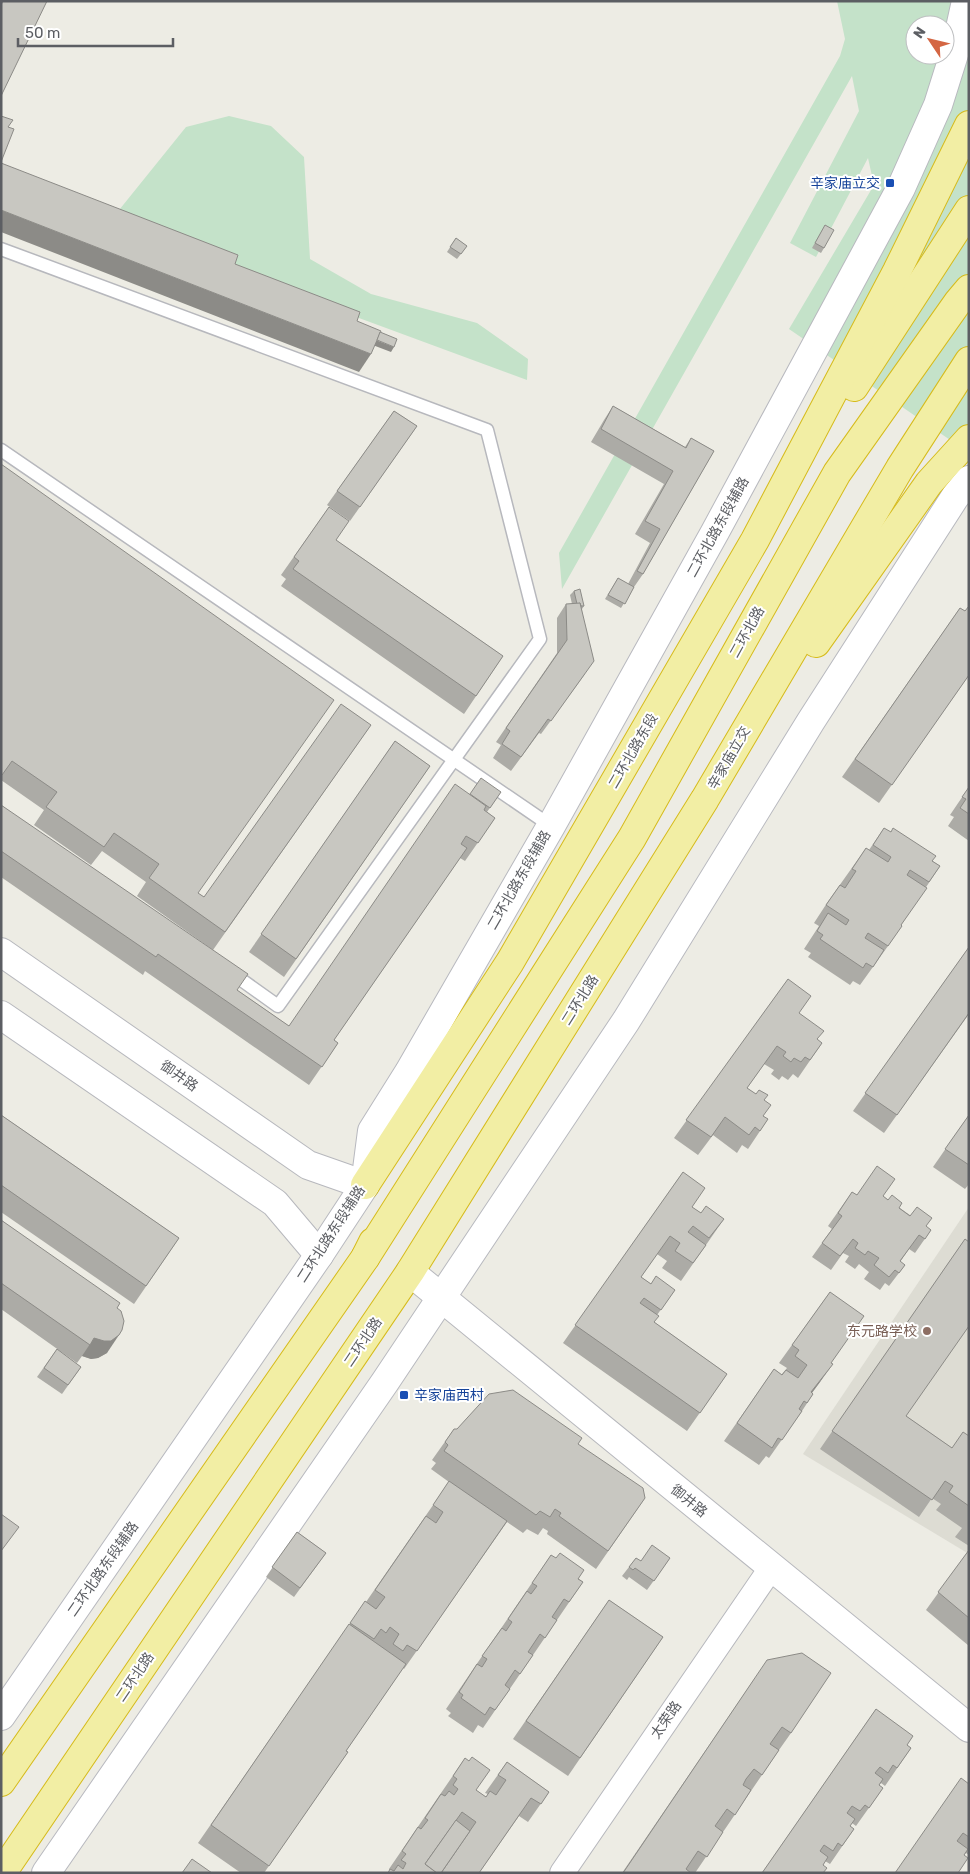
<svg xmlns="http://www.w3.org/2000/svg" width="970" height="1874" font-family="Rubik,'Noto Sans SC',sans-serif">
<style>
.education{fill:#dddcd3}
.green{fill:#c4e2c9;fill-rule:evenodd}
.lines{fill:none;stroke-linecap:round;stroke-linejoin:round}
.service-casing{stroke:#b7b8bd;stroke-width:15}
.minor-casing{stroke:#b7b8bd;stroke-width:26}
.tertiary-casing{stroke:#b7b8bd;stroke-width:30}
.secondary-casing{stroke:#b8b9bf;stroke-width:30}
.trunk-casing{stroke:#d6bb1b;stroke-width:30}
.service{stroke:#fff;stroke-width:12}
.minor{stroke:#fff;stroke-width:24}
.tertiary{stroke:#fff;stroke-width:28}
.secondary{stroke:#fff;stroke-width:28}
.trunk{stroke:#f2eea4;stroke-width:28}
.wall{fill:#acaba6}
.shaded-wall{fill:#8c8b87}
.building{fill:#c8c7c1;stroke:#8c8b87}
.transit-dot{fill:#1a4fb4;stroke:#fff;stroke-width:2}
.education-dot{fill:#8d6e63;stroke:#fff;stroke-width:2}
.labels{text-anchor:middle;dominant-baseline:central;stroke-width:4;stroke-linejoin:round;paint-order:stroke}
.transit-label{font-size:14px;fill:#164399;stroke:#fff;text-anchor:end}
.street-label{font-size:14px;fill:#5c5e63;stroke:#fff}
.education-label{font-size:14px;fill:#785e54;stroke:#fff;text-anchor:end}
</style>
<rect width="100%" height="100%" fill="#edece4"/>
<path class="education" d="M969,1207V1554L803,1454Z"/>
<g class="green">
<path d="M837,1H969V453L789,329L874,185L868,158L816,257L790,243L859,111L852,76L562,589L559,553L840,56L845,39ZM915,25H945V55H915Z"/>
<path d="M229,116L271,126L304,157L310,259L371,294L477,323L528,359L527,380L107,225L186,127Z"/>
</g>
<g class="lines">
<g class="service-casing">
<g id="service">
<path d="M1,249L487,430L540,639L278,1006L229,971"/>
<path d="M1,450L551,826"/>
</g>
</g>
<g class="minor-casing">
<path id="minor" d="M562,1873L771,1568"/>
</g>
<g class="tertiary-casing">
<g id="tertiary">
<path d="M1,952L308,1165L365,1185"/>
<path d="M1,1015L275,1203L319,1255"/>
<path d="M410,1272L969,1728"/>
</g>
</g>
<g class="secondary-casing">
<g id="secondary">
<path d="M1,1716L319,1255L365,1185L372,1131L409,1072L551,826L715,532L901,188L938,105L955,51L966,1"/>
<path d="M46,1873L385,1382L626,1021L811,721L955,497L969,480"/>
</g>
</g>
<g class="trunk-casing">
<g id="trunk">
<path d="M854,387L969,210"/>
<path d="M816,643L929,483L969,439"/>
<path d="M365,1185L510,962L755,540L897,271L969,125"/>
<path d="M365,1258L632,838L837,473L958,302L969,289"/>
<path d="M1,1782L365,1258L373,1242"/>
<path d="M2,1873L410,1272L705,799L900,468L969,361"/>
</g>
</g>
<use href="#service" class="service"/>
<use href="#minor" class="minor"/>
<use href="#tertiary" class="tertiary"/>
<use href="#secondary" class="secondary"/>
<use href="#trunk" class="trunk"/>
</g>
<g class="wall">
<path d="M825,225L824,248L821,253L812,248Z"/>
<path d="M456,238L467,246L457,259L447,252Z"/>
<path d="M613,406L685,447L691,438L714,451L643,574L634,587L621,608L605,599L618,578L628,584L650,543L635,534L664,484L591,442L604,420Z"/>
<path d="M394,411L417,426L350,521L327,505Z"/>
<path d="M1,464L198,893L204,897L371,725L213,950L137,896L146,882L102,851L91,865L34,825L44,810L1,780Z"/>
<path d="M329,507L336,540L503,656L464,714L281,586L286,579L281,575Z"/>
<path d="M574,591L584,606L582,609L585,674L541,734L539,733L511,771L493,758L501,745L496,742L557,653V618L566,604H572L570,595Z"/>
<path d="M960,608L965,611L969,675L879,803L842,777Z"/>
<path d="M395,741L430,766L284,977L249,952Z"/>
<path d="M969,787V841L948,826L954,817L950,815Z"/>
<path d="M501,792L487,812L495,818L465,861L460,858L334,1040L338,1043L309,1085L145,971L143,975L1,877V805L237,990L289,1026L469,794Z"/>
<path d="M884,828L940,866L901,925L888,946L860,985L853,981L850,985L808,957L811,953L804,949L819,926L814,923L827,903L866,848L869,850Z"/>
<path d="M969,947V1014L884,1133L853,1111Z"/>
<path d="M788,979L799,1013L818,1040L822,1043L798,1078L793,1074L788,1080L782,1076L779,1080L771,1074L774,1070L764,1064L747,1088L764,1100L763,1116L768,1119L748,1149L742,1145L737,1153L713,1135L698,1155L674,1138Z"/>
<path d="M1,1115L179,1238L134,1304L1,1212Z"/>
<path d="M969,1115V1184L965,1189L933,1167Z"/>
<path d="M683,1172L692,1207L701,1213L724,1219L681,1281L662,1268L667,1261L657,1254L641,1277L651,1284L675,1290L657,1315L654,1322L727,1374L687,1431L563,1343Z"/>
<path d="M852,1192L857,1195L883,1196L931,1230L915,1253L909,1249L900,1262L905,1265L889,1286L885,1283L880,1290L864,1279L869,1272L859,1264L855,1269L845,1262L849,1256L843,1253L831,1270L812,1257L832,1229L828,1226Z"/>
<path d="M1,1220L117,1308L107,1353L98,1358L91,1359L82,1356L77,1363L1,1309Z"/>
<path d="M965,1239L906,1416L952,1448L969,1436V1546L955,1537L962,1528L936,1510L941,1504L932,1498L919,1517L820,1449Z"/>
<path d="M830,1292L831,1363L820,1382L812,1393L813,1394L802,1411L769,1458L766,1456L759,1465L724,1441L774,1369L782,1375V1374L787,1368L779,1363Z"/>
<path d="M57,1349L81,1367L62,1394L37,1377Z"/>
<path d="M454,1429L578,1444L645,1498L596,1569L547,1534L548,1531L543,1528L538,1535L527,1529L523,1533L507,1522L404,1669L403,1668L346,1751L348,1752L264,1873H241L198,1843L353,1619L366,1602L449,1482L431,1469L436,1463L432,1460Z"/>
<path d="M297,1532L326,1553L294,1597L266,1577Z"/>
<path d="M969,1550V1646L926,1610Z"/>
<path d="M551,1555L583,1582L483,1728L478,1725L473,1733L448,1716L451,1713L446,1709Z"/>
<path d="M636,1558L641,1561L670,1558L647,1590L629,1577L627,1580L622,1576Z"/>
<path d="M609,1600L663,1637L568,1776L513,1739Z"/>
<path d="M755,1678L791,1733L779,1750L695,1873H622Z"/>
<path d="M876,1709L907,1745L911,1748L885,1786L881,1783L879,1785L883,1788L856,1826L852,1823L850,1826L854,1829L830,1864L825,1861L823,1865L762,1873Z"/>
<path d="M465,1758L476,1790L486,1797L488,1794L485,1793L507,1762L549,1792L528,1822L519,1816L479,1873H388L390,1870L389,1869Z"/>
<path d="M969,1784V1855L966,1853L964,1855L895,1873Z"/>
</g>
<g class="shaded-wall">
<path d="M1,210L371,354L359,372L1,232Z"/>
<path d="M373,339L394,347L391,352L370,344Z"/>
<path d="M119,1335L107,1353L98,1358L91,1359L82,1356L94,1338Z"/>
<path d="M833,1364L820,1382L805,1402L811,1392Z"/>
</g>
<g class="building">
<path d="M3,1H47L1,96V5Z"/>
<path d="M1,116L13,120L8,127L14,129L1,162Z"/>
<path d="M1,163L238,255L235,264L360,312L357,321L381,331L371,354L1,210Z"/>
<path d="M825,225L834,230L824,248L815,243Z"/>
<path d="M456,238L467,246L461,254L450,247Z"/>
<path d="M380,332L397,339L394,347L377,340Z"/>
<path d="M613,406L686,448L691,438L714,451L643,574L637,571L660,529L645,521L673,471L601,429Z"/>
<path d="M394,411L417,426L360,507L337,491Z"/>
<path d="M1,464L334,700L198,893L204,897L341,704L371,725L225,932L149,878L159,864L114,833L104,847L46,807L57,792L12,761L2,775H1Z"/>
<path d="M329,507L349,521L336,540L503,656L476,696L293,569L299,561L294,557Z"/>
<path d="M618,578L634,587L625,604L608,595Z"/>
<path d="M580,589L584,606H581L580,603L577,604L574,591Z"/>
<path d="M580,603L594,661L551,721L548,719L521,757L502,744L510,731L506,728L567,640L566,604Z"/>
<path d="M969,606V675L892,785L855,759L960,608L965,611Z"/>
<path d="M395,741L430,766L296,959L261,934Z"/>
<path d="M481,778L501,792L490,808L470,794Z"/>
<path d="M455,784L486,806L484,810L495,818L478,843L466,836L461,844L467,848L334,1040L338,1043L322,1067L158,954L156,957L1,851V805L248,974L237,990L289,1026Z"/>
<path d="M969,787V814L960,808L966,799L962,797Z"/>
<path d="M884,828L891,832L893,828L936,856L932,861L940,866L929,882L910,870L907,875L927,888L901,925L902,926L888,946L868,933L865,938L884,950L873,967L866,963L863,968L820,939L823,935L817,931L828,913L846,925L849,920L826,905L840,885L845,888L856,871L852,869L866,848L888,862L891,857L873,845Z"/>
<path d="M969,947V1013L897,1115L865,1093Z"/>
<path d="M788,979L811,996L799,1013L824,1031L817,1039L822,1043L810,1060L805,1057L801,1062L794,1058L791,1062L783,1056L786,1052L777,1046L747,1088L756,1094L759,1090L768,1095L764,1100L771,1105L763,1116L768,1119L760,1131L755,1127L749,1135L725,1117L711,1137L686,1120Z"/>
<path d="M1,1115L179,1238L146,1286L1,1185Z"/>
<path d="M969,1115V1165L945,1149Z"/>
<path d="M877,1166L895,1179L883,1196L888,1200L892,1195L902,1203L899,1208L910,1216L917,1207L932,1218L926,1226L931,1230L925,1239L919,1235L900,1261L905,1265L899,1273L895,1270L889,1277L874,1265L879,1258L868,1251L865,1255L855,1248L858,1243L853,1239L840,1256L822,1243L842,1216L838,1213L852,1192L857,1195Z"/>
<path d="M683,1172L705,1188L692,1207L701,1213L706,1206L724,1219L709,1238L693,1226L688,1232L706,1245L693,1263L675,1251L680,1243L670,1236L641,1277L651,1284L656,1276L675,1290L661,1310L644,1298L640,1303L659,1316L654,1322L727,1374L700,1413L575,1325Z"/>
<path d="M1,1220L120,1303L117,1308L121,1311L124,1321L122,1330L119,1335L111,1341H104L94,1338L90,1345L1,1283Z"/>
<path d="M965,1239L969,1242V1326L906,1416L952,1448L963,1432L969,1436V1506L949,1492L953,1486L945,1481L932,1500L832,1431Z"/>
<path d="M830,1292L864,1316L831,1363L833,1364L811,1392L813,1394L807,1403L804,1401L799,1409L802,1411L782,1440L778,1438L772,1448L737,1423L774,1369L782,1375L786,1370L798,1378L807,1365L795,1356L799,1350L792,1345Z"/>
<path d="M57,1349L81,1367L68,1385L44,1368Z"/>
<path d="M513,1390L582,1438L578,1444L643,1488L645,1498L608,1551L559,1516L561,1513L555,1509L550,1517L540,1511L536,1515L444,1451L448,1445L445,1442L454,1429H457L489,1394Z"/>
<path d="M449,1481L507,1521L417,1651L407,1645L403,1651L393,1644L399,1634L390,1627L386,1633L381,1629L374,1639L350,1623L365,1601L376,1609L385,1597L375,1590L426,1516L436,1523L443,1512L433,1505Z"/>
<path d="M1,1514L19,1527L1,1551Z"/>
<path d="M297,1532L326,1553L300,1588L272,1567Z"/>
<path d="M652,1545L670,1558L654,1581L635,1568L633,1570L629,1567L636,1558L641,1561Z"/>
<path d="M969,1550V1618L938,1592Z"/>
<path d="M560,1553L584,1570L578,1579L583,1582L569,1602L564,1599L552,1617L557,1620L545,1638L540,1634L528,1652L533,1655L520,1674L515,1670L505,1685L510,1689L495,1710L490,1707L485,1715L461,1698L463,1695L459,1692L477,1664L482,1667L487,1659L482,1656L502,1628L506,1631L512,1622L508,1619L527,1591L531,1594L537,1586L532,1583L551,1555L556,1558Z"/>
<path d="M609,1600L663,1637L580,1758L526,1721Z"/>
<path d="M349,1624L406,1664L346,1751L348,1752L269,1866L211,1825Z"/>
<path d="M802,1653L831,1673L791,1733L782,1727L770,1744L779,1750L762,1775L754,1769L746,1779L743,1785L751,1790L735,1815L727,1809L715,1826L723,1832L707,1857L698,1851L686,1869L691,1873H623L767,1660Z"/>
<path d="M876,1709L913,1736L907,1745L911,1748L897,1768L893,1765L888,1773L880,1767L875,1773L883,1779L879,1785L883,1788L869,1808L865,1805L860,1811L852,1806L847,1813L855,1819L850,1826L854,1829L842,1846L838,1843L833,1851L824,1845L820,1851L828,1857L823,1865L827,1868L823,1873H762Z"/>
<path d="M472,1757L490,1770L476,1790L486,1797L490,1791L496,1795L506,1780L498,1775L507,1762L549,1792L541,1804L531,1798L479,1873H441L476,1822L462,1812L425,1864L437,1873H388L390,1869L394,1871L398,1865L403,1869L406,1863L401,1860L406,1854L402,1851L418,1827L421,1829L428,1820L425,1818L441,1794L445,1796L449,1791L454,1795L458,1789L453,1785L457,1779L453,1776L465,1758L469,1761Z"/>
<path d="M961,1778L969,1784V1837L963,1833L957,1841L968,1849L964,1855L968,1858L958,1873H895Z"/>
<path d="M456,1820L470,1831L441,1873H437L425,1864Z"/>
<path d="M192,1859L212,1873H182Z"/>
</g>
<g class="transit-dot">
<rect x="885" y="178" width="10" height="10" rx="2.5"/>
<rect x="399" y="1390" width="10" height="10" rx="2.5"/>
</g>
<circle class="education-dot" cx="927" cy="1331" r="5"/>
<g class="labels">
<g class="transit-label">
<text x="880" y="183">辛家庙立交</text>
<text x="414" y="1395" text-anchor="start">辛家庙西村</text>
</g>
<g class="street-label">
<text transform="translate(718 527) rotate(-61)">二环北路东段辅路</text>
<text transform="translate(747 632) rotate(-61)">二环北路</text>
<text transform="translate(633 751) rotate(-60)">二环北路东段</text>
<text transform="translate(729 758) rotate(-60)">辛家庙立交</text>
<text transform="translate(519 880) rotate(-60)">二环北路东段辅路</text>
<text transform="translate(580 1000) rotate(-58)">二环北路</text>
<text transform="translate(179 1076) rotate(35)">御井路</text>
<text transform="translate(331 1234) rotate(-57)">二环北路东段辅路</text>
<text transform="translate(363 1342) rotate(-56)">二环北路</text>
<text transform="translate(689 1501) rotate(39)">御井路</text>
<text transform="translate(103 1569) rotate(-55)">二环北路东段辅路</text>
<text transform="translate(135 1677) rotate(-56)">二环北路</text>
<text transform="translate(666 1720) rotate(-55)">太荣路</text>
</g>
<g class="education-label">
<text x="917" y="1331">东元路学校</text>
</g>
</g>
<rect width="970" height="1874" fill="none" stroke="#5c5e63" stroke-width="5"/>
<g transform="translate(930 40) rotate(305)"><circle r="24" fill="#ffffff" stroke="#bebfc1"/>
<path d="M0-4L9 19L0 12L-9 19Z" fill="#d46643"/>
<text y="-8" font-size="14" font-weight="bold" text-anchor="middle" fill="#5c5e63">N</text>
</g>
<path d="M18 38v8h155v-8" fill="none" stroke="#5c5e63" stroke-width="2.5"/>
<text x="25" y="38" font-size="15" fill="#5c5e63" stroke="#ffffff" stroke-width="4" paint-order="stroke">50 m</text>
</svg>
